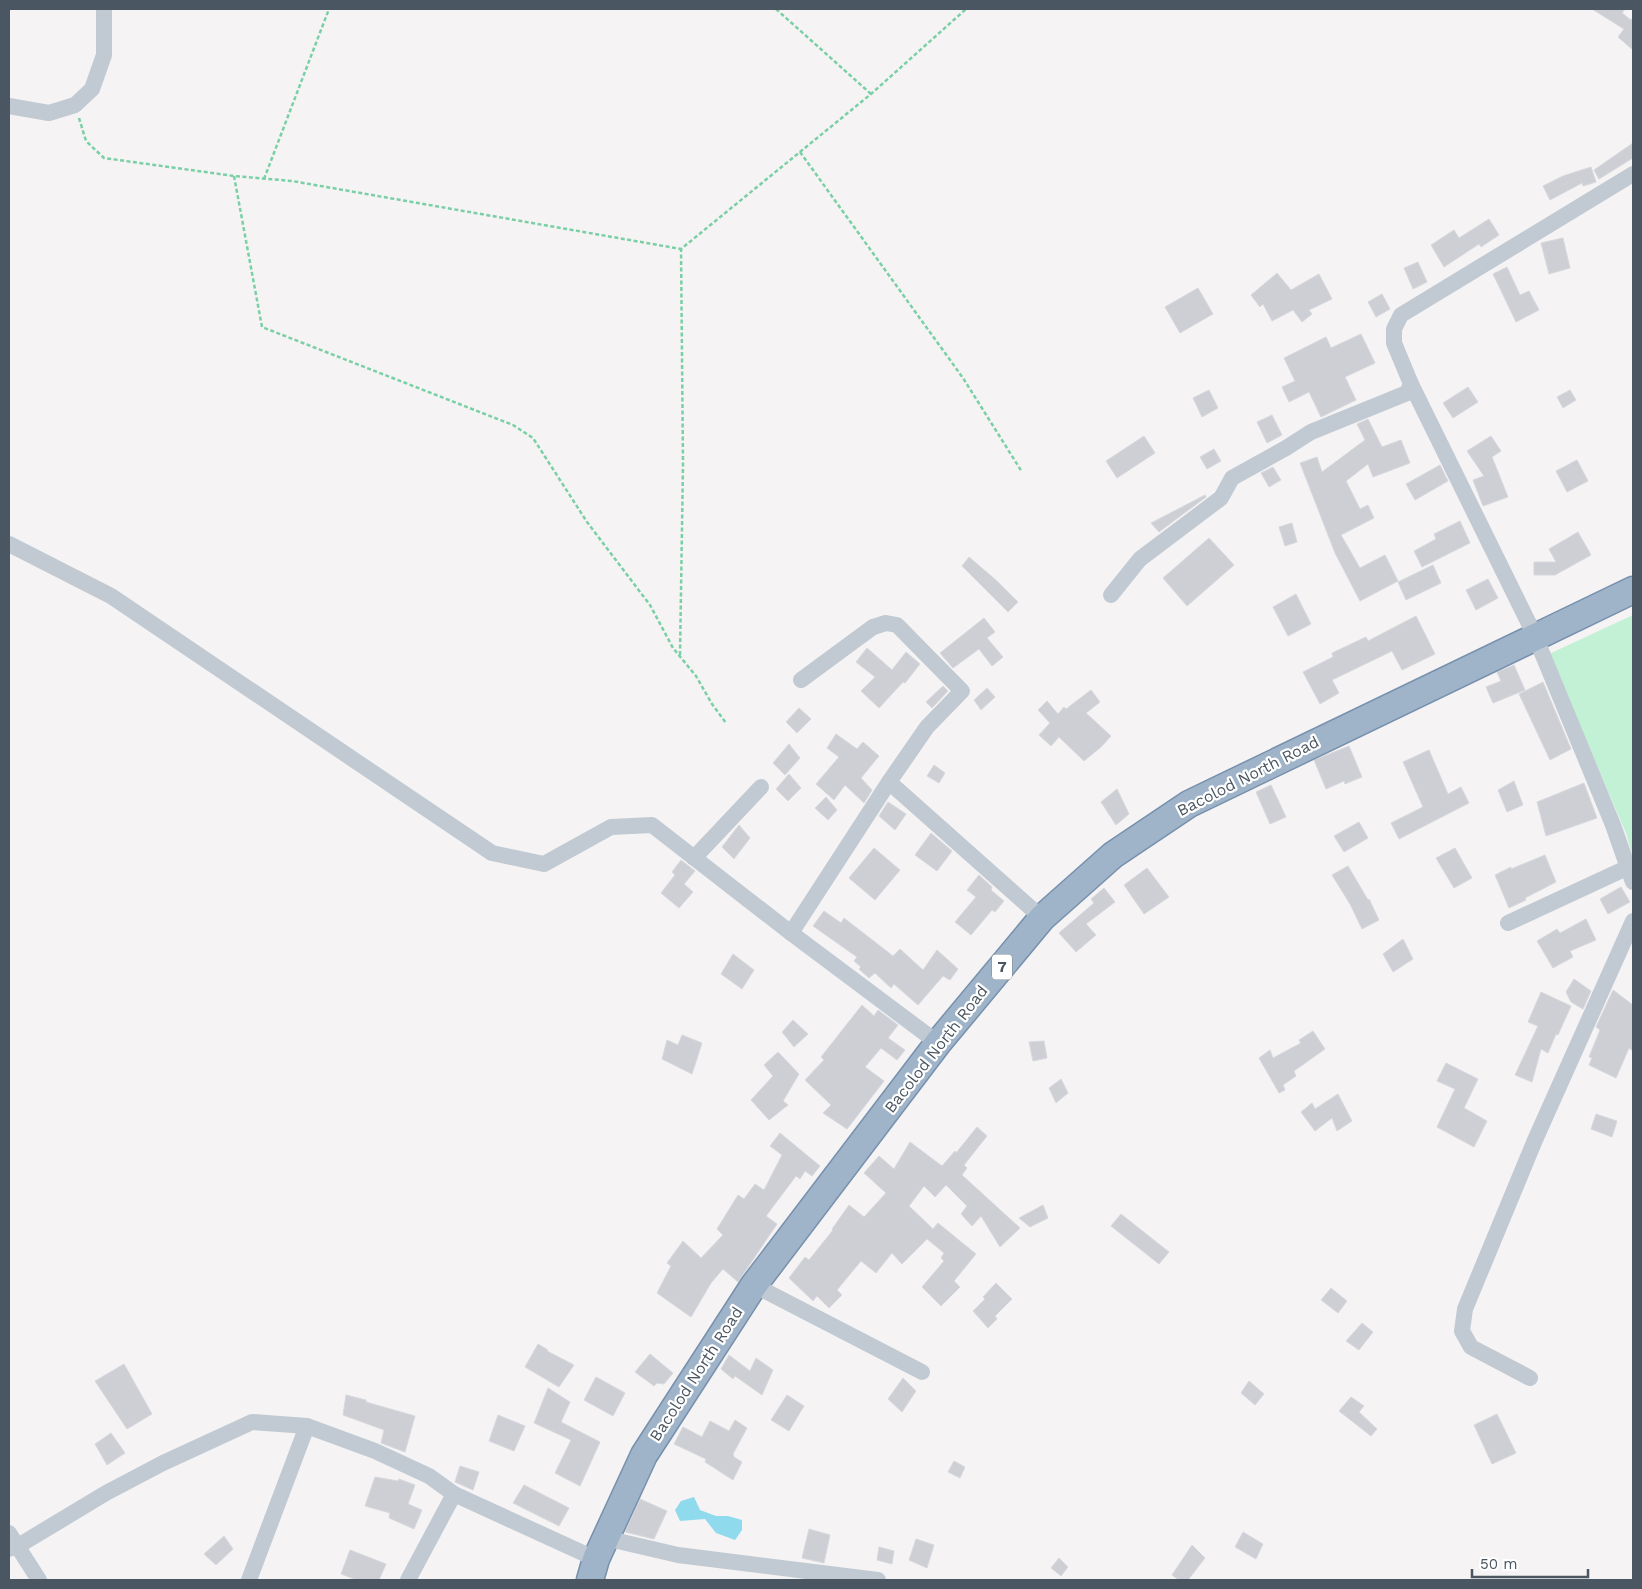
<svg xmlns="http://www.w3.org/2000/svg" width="1642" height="1589" font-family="'Work Sans',sans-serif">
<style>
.green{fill:#c3f1d5}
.water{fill:#90daee}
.building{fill:#cdcfd5;stroke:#d7d9de}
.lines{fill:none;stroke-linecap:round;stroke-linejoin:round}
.trunk-casing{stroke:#7690ad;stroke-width:29}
.path{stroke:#7ad0a6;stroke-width:2.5;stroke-dasharray:4 2.5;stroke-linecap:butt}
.minor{stroke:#c1cad2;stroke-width:16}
.trunk{stroke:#9fb4c9;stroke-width:26}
.labels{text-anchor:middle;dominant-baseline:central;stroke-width:4.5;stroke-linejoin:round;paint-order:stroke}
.shield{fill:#fff;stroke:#808990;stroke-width:1}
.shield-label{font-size:15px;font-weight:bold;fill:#4a5661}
.street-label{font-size:16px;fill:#4a5661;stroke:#fff}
</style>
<rect width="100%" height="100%" fill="#f5f3f3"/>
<path class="green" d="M1633,615V854H1632L1626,833L1549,654Z"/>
<path class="water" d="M694,1497L700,1510L716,1516H728L742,1520V1530L735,1540L716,1533L705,1519L680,1521L675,1510L681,1501Z"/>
<g class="building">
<path d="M1592,9H1625L1622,13L1631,20L1633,17V50L1618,37L1624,29Z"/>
<path d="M1633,143V158L1599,179L1594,170Z"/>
<path d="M1591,167L1596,182L1583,186L1582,183L1550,200L1543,186L1563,176Z"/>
<path d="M1489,219L1499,235L1481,247L1479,244L1444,267L1431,245L1454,230L1459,238Z"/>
<path d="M1563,238L1570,268L1549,274L1541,243Z"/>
<path d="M1418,262L1427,282L1413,289L1404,268Z"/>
<path d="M1507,267L1520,295L1529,291L1539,310L1516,322L1493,274Z"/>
<path d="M1277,273L1291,290L1319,274L1332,299L1309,310L1312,314L1302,322L1293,310L1272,321L1263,304L1260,307L1251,295Z"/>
<path d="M1198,288L1213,314L1180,333L1165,307Z"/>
<path d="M1382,294L1390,309L1376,317L1368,302Z"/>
<path d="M1361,334L1375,363L1345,377L1356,400L1321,417L1309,392L1289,402L1282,387L1295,381L1284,358L1326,337L1331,348Z"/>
<path d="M1468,387L1478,402L1453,418L1443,403Z"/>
<path d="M1209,390L1218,408L1202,417L1193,398Z"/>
<path d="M1570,390L1576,400L1563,408L1557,397Z"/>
<path d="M1272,415L1282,435L1267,443L1257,422Z"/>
<path d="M1368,419L1382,447L1401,440L1410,463L1373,477L1368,464L1346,481L1360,509L1368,505L1374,518L1341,535L1360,568L1385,555L1398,581L1360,601L1335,553L1300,463L1317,457L1322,472L1365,440L1357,424Z"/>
<path d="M1144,436L1155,453L1117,478L1106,461Z"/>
<path d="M1491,436L1501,451L1492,457L1508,497L1483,506L1473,480L1484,476L1467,451Z"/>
<path d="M1214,449L1221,461L1207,469L1200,457Z"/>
<path d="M1577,460L1588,481L1567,492L1556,471Z"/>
<path d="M1440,465L1448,481L1415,500L1406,484Z"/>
<path d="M1273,467L1281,480L1269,487L1261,473Z"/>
<path d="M1205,495L1206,497L1159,532L1151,523Z"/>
<path d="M1460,521L1470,543L1422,567L1414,551L1436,539L1434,534Z"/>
<path d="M1292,523L1297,542L1285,546L1279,527Z"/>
<path d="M1578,532L1591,555L1555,575H1534V562H1556L1549,549Z"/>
<path d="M1209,538L1234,565L1187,606L1163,578Z"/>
<path d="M969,557L997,581L1018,602L1008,612L962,566Z"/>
<path d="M1433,565L1441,583L1406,600L1398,582Z"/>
<path d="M1488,579L1498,598L1476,610L1466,590Z"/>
<path d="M1296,594L1311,624L1288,636L1273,607Z"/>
<path d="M1416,616L1435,654L1402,670L1392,651L1332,680L1339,693L1320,704L1303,672L1333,657L1332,653L1366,637L1368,641Z"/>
<path d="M984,618L995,632L987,638L1003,657L992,666L979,649L953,668L940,653Z"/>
<path d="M867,648L892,670L906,652L920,664L905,683L903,682L879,708L861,691L875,677L856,662Z"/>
<path d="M1514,665L1525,690L1493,703L1486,687L1501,681L1497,672Z"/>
<path d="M1543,682L1571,749L1550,760L1519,694Z"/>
<path d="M943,686L948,691L932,708L926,702Z"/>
<path d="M987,688L995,697L981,710L974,700Z"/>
<path d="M1091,690L1100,702L1086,713L1111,736L1101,747L1084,761L1059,737L1051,746L1039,735L1050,723L1038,710L1047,701L1058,714L1064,707L1066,709Z"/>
<path d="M799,708L811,719L797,733L786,722Z"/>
<path d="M836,734L857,749L863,742L879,756L861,778L872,790L864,803L845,785L834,800L816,784L839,757L827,748Z"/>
<path d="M789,744L800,758L785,775L773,763Z"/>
<path d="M1349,746L1362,777L1345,784L1344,781L1326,789L1314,760Z"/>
<path d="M1429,750L1448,794L1461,787L1469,803L1399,839L1391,823L1423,807L1403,762Z"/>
<path d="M934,765L945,773L939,783L927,776Z"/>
<path d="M789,774L801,788L788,801L776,789Z"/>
<path d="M1514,781L1523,805L1507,812L1498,790Z"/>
<path d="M1584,783L1597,818L1546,836L1537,802Z"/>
<path d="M1271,785L1286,817L1270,824L1256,792Z"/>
<path d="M1117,789L1129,814L1116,825L1101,802Z"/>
<path d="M826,797L837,810L828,820L815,808Z"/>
<path d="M888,802L906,814L895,830L879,816Z"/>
<path d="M1359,822L1368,838L1344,852L1334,836Z"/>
<path d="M739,825L750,838L734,859L722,847Z"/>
<path d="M931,833L952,851L937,871L915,855Z"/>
<path d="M874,848L900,870L875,900L849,878Z"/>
<path d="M1455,848L1472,878L1454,888L1436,858Z"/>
<path d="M1545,855L1556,882L1525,898L1526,900L1509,908L1495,875L1511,867V869Z"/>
<path d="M681,860L695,871L684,884L693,892L679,908L661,893L675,875L672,872Z"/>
<path d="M1348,866L1368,900L1369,899L1379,920L1362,929L1350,904L1332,875Z"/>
<path d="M1147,868L1169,897L1144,914L1124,885Z"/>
<path d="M979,875L992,887L991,890L1004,901L995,912L992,910L971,935L955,922L976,897L967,890Z"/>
<path d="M1621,887L1630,902L1608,914L1600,899Z"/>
<path d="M1104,888L1115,902L1086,924L1096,935L1076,952L1059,933L1094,903L1091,899Z"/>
<path d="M824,911L841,923L844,918L893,956L900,949L923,970L937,950L958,969L950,980L943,976L918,1005L894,984L891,988L875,973L869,978L859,969L861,967L854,961L857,957L813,926Z"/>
<path d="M1586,919L1596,940L1570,951L1573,957L1553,968L1537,941L1557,929L1560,933Z"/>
<path d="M1403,939L1413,959L1393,972L1383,954Z"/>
<path d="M733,954L754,970L742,989L721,974Z"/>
<path d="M1574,979L1591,991L1583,1009L1571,1002L1566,992Z"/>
<path d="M1613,990L1633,1005V1051L1629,1048L1616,1078L1589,1065L1592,1058L1589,1057L1600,1030L1596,1027Z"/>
<path d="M1541,992L1571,1006L1558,1035L1556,1034L1548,1053L1541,1049L1532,1082L1515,1075L1538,1026L1528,1022Z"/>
<path d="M862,1005L874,1016L878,1010L898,1025L888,1038L905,1050L897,1060L881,1048L865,1067L884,1081L847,1129L823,1113L831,1105L805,1080L824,1060L821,1057Z"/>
<path d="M793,1020L808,1034L794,1047L782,1032Z"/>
<path d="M1313,1031L1325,1049L1294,1071L1296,1076L1283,1085L1285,1090L1279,1093L1259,1058L1270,1050L1273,1058L1301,1043L1299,1040Z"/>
<path d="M682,1035L702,1043L692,1074L662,1059L667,1040L678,1045Z"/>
<path d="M1044,1041L1047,1058L1033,1061L1029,1042Z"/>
<path d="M778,1052L799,1074L783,1101L788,1105L769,1120L751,1100L773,1076L764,1065Z"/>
<path d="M1446,1063L1478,1079L1464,1108L1487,1121L1474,1147L1437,1127L1455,1089L1437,1081Z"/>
<path d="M1061,1079L1068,1093L1056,1103L1049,1088Z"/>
<path d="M1338,1094L1352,1121L1337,1131L1332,1118L1315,1131L1301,1112L1312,1103L1315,1109Z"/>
<path d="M1596,1114L1617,1121L1612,1137L1591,1129Z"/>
<path d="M977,1127L987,1136L964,1165L967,1168L962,1175L1020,1228L1000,1247L981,1216L972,1226L961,1214L967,1206L946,1185L935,1197L924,1186L909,1206L933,1229L938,1223L976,1254L954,1281L960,1287L941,1306L922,1287L944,1261L941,1258L944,1253L927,1239L902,1264L892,1253L876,1273L861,1261L837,1290L842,1295L829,1308L817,1296L813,1301L789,1278L805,1257L809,1260L833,1230L832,1229L849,1205L864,1217L886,1193L864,1173L879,1156L894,1169L910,1142L942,1166L955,1151L956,1153Z"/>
<path d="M780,1133L820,1166L812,1176L805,1171L800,1179L796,1176L766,1216L777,1224L738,1282L723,1269L711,1283L691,1317L657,1293L671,1266L667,1263L683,1241L701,1258L723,1235L717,1229L738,1195L744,1199L755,1184L764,1190L782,1155L770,1146Z"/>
<path d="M1043,1205L1048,1218L1030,1227L1019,1218Z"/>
<path d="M1121,1214L1169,1252L1159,1264L1111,1226Z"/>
<path d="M996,1283L1012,1299L995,1316L997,1319L988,1328L973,1311L985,1299L983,1297Z"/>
<path d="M1331,1288L1347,1301L1338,1313L1321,1300Z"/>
<path d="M1362,1323L1373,1332L1359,1350L1346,1341Z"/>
<path d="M538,1344L548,1350L547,1351L574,1365L559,1387L525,1367Z"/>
<path d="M650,1354L673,1373L664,1384L657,1383L654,1386L635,1372Z"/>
<path d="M729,1355L750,1371L756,1358L773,1370L762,1395L735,1376L733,1379L721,1369Z"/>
<path d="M124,1364L152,1414L127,1429L95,1381Z"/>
<path d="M596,1377L625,1393L613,1416L584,1400Z"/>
<path d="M903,1378L916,1391L902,1412L888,1399Z"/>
<path d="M1249,1381L1264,1394L1255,1405L1241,1393Z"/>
<path d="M548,1388L570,1402L561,1422L600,1442L580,1486L555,1473L571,1440L534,1423Z"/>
<path d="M346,1395L366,1400V1402L415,1416L405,1452L381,1443L384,1430L343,1415Z"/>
<path d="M787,1395L804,1406L789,1431L771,1420Z"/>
<path d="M1351,1397L1364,1406L1359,1412L1377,1429L1371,1436L1339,1411Z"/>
<path d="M1497,1414L1516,1453L1492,1464L1474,1425Z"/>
<path d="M498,1415L525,1426L514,1451L489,1441Z"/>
<path d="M735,1420L747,1428L733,1454L734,1457L742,1462L733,1480L705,1462L706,1459L674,1444L683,1427L702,1437L710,1421L729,1431Z"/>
<path d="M111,1433L125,1453L107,1465L95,1444Z"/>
<path d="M954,1461L965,1467L960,1478L948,1472Z"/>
<path d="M460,1466L479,1472L473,1490L455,1482Z"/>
<path d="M375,1477L398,1481L399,1479L415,1485L408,1504L422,1510L414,1529L389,1518L390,1513L365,1506Z"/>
<path d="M524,1485L569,1508L559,1526L513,1503Z"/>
<path d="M640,1499L667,1511L654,1539L625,1532Z"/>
<path d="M809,1529L830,1535L824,1563L802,1558Z"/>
<path d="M1243,1532L1263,1544L1256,1559L1235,1547Z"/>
<path d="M224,1536L233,1549L216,1565L204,1554Z"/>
<path d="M916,1539L934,1545L927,1568L909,1560Z"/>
<path d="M1192,1545L1205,1558L1188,1580H1179L1172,1575Z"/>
<path d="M879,1547L894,1551L892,1564L877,1560Z"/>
<path d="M350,1550L386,1564L379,1580H357L341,1574Z"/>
<path d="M1059,1558L1068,1567L1061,1576L1051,1568Z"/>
</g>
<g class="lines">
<g class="trunk-casing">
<path id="trunk" d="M590,1580L596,1559L644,1455L754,1285L938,1043L1042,918L1113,855L1189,804L1633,590"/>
</g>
<g class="path">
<path d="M776,9L871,94"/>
<path d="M79,118L86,141L104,158L234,176L292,181L681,249L871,94L966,9"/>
<path d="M800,152L963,378L1022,472"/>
<path d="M234,176L262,327L513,425L533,438L587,522L650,605L673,648L696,676L712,704L726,723"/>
<path d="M264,179L329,9"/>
<path d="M680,655L683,464L681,249"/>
</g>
<g class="minor">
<path d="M9,106L49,113L75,105L92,89L104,55V9"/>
<path d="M1633,174L1401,315L1394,329V343L1411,384L1535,636L1613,825L1633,882"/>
<path d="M9,544L111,596L492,853L544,864L611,827L652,825L791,933L938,1043"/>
<path d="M1111,595L1140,559L1221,498L1232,478L1286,448L1311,432L1407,393L1411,384"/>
<path d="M889,782L1042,918"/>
<path d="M694,858L761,787"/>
<path d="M1508,923L1633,865"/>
<path d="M791,933L889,782L927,727L962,691L897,625L886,623L873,627L801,680"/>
<path d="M754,1285L922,1372"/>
<path d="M1530,1378L1471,1347L1462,1331L1465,1309L1535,1140L1633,921"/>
<path d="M9,1533L39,1580"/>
<path d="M605,1538L678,1555L878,1580"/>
<path d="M9,1549L18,1546L106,1493L163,1463L252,1422L307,1426L375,1451L429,1476L454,1494"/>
<path d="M249,1580L307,1426"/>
<path d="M408,1580L454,1494L596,1559"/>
</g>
<use href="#trunk" class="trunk"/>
</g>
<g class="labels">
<rect class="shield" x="992" y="954.5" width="20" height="25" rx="4"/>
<g class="shield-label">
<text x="1002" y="967">7</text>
</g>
<g class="street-label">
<text transform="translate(1248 776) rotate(-27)">Bacolod North Road</text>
<text transform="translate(936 1049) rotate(-52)">Bacolod North Road</text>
<text transform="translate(696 1374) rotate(-57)">Bacolod North Road</text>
</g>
</g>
<rect width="1642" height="1589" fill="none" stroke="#4a5661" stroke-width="20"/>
<path d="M1472 1569v8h116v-8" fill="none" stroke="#4a5661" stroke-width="2.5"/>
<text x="1480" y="1569" font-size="15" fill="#4a5661" stroke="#ffffff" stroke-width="4" paint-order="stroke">50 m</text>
</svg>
